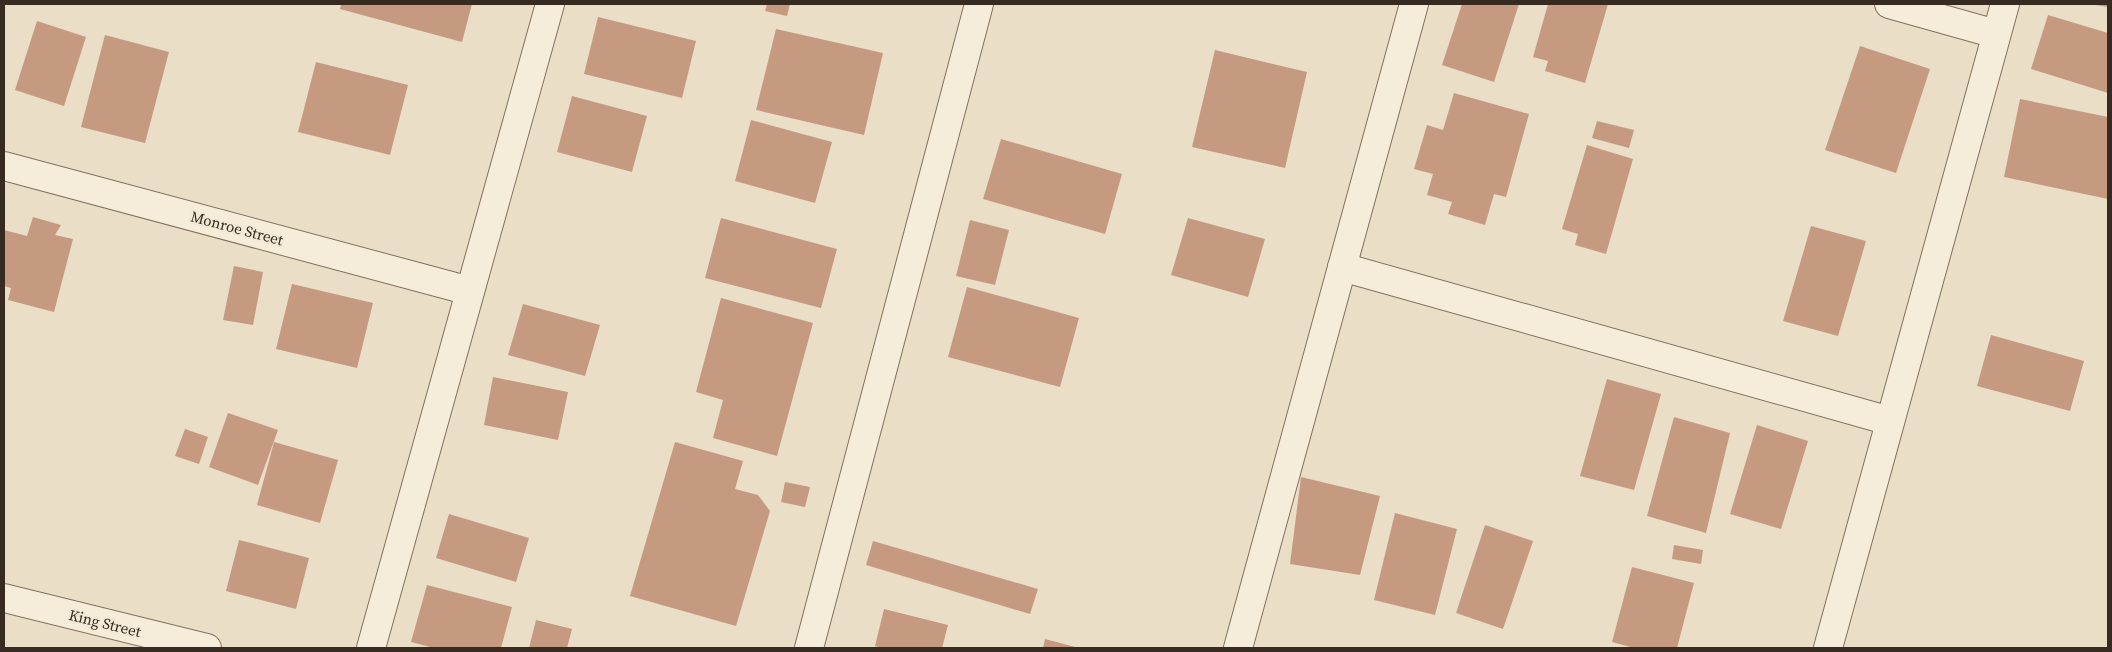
<svg xmlns="http://www.w3.org/2000/svg" width="2112" height="652" font-family="'Source Serif 4',serif">
<style>
.building{fill:#c59a81}
.lines{fill:none;stroke-linecap:round;stroke-linejoin:round}
.minor-casing{stroke:#84715e;stroke-width:30}
.minor{stroke:#f6ecda;stroke-width:28}
.labels{text-anchor:middle;dominant-baseline:central;stroke-width:4.5;stroke-linejoin:round;paint-order:stroke}
.street-label{font-size:15px;fill:#362a21;stroke:#f2e9d6}
</style>
<rect width="100%" height="100%" fill="#eadec7"/>
<g class="building">
<path d="M341,4H472L462,42L340,9Z"/>
<path d="M767,4H790L787,16L765,11Z"/>
<path d="M1462,4H1519L1494,82L1442,65Z"/>
<path d="M1548,4H1608L1585,83L1545,71L1548,61L1533,57Z"/>
<path d="M2095,4H2108V7L2095,5Z"/>
<path d="M2048,15L2108,33V93L2031,69Z"/>
<path d="M598,17L696,41L682,98L584,74Z"/>
<path d="M37,21L86,37L64,106L15,90Z"/>
<path d="M776,29L883,53L864,135L756,110Z"/>
<path d="M105,35L169,52L145,143L81,127Z"/>
<path d="M1860,46L1930,69L1896,173L1825,150Z"/>
<path d="M1215,50L1307,72L1285,168L1192,147Z"/>
<path d="M316,62L408,85L390,155L298,132Z"/>
<path d="M1454,93L1529,114L1506,197L1494,194L1485,225L1448,214L1452,202L1427,195L1433,174L1414,169L1427,125L1443,130Z"/>
<path d="M572,96L647,116L632,172L557,152Z"/>
<path d="M2020,99L2108,117V199L2004,177Z"/>
<path d="M751,120L832,142L815,203L735,181Z"/>
<path d="M1597,121L1634,130L1629,148L1592,138Z"/>
<path d="M1001,139L1122,174L1105,234L983,199Z"/>
<path d="M1587,145L1633,159L1606,254L1575,245L1578,234L1562,229Z"/>
<path d="M33,217L61,225L55,235L73,239L54,312L8,300L11,288L4,286V230L27,236Z"/>
<path d="M721,218L837,249L821,308L705,278Z"/>
<path d="M1188,218L1265,239L1248,297L1171,275Z"/>
<path d="M970,220L1009,230L995,285L956,276Z"/>
<path d="M1811,226L1866,241L1838,336L1783,321Z"/>
<path d="M234,266L263,272L253,325L223,320Z"/>
<path d="M292,284L373,303L357,368L276,349Z"/>
<path d="M967,287L1079,318L1060,387L948,357Z"/>
<path d="M721,298L813,323L777,456L713,438L723,400L696,392Z"/>
<path d="M523,304L600,325L585,376L508,355Z"/>
<path d="M1991,335L2084,361L2070,411L1977,386Z"/>
<path d="M493,377L568,392L558,440L484,425Z"/>
<path d="M1607,379L1661,394L1634,490L1580,476Z"/>
<path d="M228,413L278,430L258,485L209,467Z"/>
<path d="M1674,417L1730,433L1706,533L1647,516Z"/>
<path d="M1757,425L1808,441L1781,529L1730,514Z"/>
<path d="M185,429L208,437L199,464L175,456Z"/>
<path d="M274,442L338,460L320,523L257,505Z"/>
<path d="M675,442L743,461L735,489L758,495L770,511L736,626L630,596Z"/>
<path d="M1301,477L1380,496L1360,575L1290,564Z"/>
<path d="M785,482L810,487L805,507L781,502Z"/>
<path d="M1395,513L1457,529L1435,615L1374,600Z"/>
<path d="M449,514L529,538L516,582L436,558Z"/>
<path d="M1485,525L1533,541L1503,629L1456,613Z"/>
<path d="M239,540L309,558L296,609L226,591Z"/>
<path d="M873,541L1038,589L1030,614L866,565Z"/>
<path d="M1674,545L1703,550L1701,564L1672,559Z"/>
<path d="M1632,567L1694,583L1677,648H1634L1612,642Z"/>
<path d="M427,585L512,607L501,648H434L411,642Z"/>
<path d="M884,609L948,625L942,648H882L875,646Z"/>
<path d="M536,620L572,629L567,648H529Z"/>
<path d="M1045,639L1079,648H1043Z"/>
</g>
<g class="lines">
<g class="minor-casing">
<g id="minor">
<path d="M1889,4L1996,34"/>
<path d="M4,166L470,291"/>
<path d="M1342,267L1890,421"/>
<path d="M4,598L207,648"/>
<path d="M371,648L550,4"/>
<path d="M809,648L979,4"/>
<path d="M1238,648L1414,4"/>
<path d="M1828,648L2005,4"/>
</g>
</g>
<use href="#minor" class="minor"/>
</g>
<g class="labels">
<g class="street-label">
<text transform="translate(237 228) rotate(15)">Monroe Street</text>
<text transform="translate(105 623) rotate(14)">King Street</text>
</g>
</g>
<rect width="2112" height="652" fill="none" stroke="#362a21" stroke-width="10"/>
</svg>
